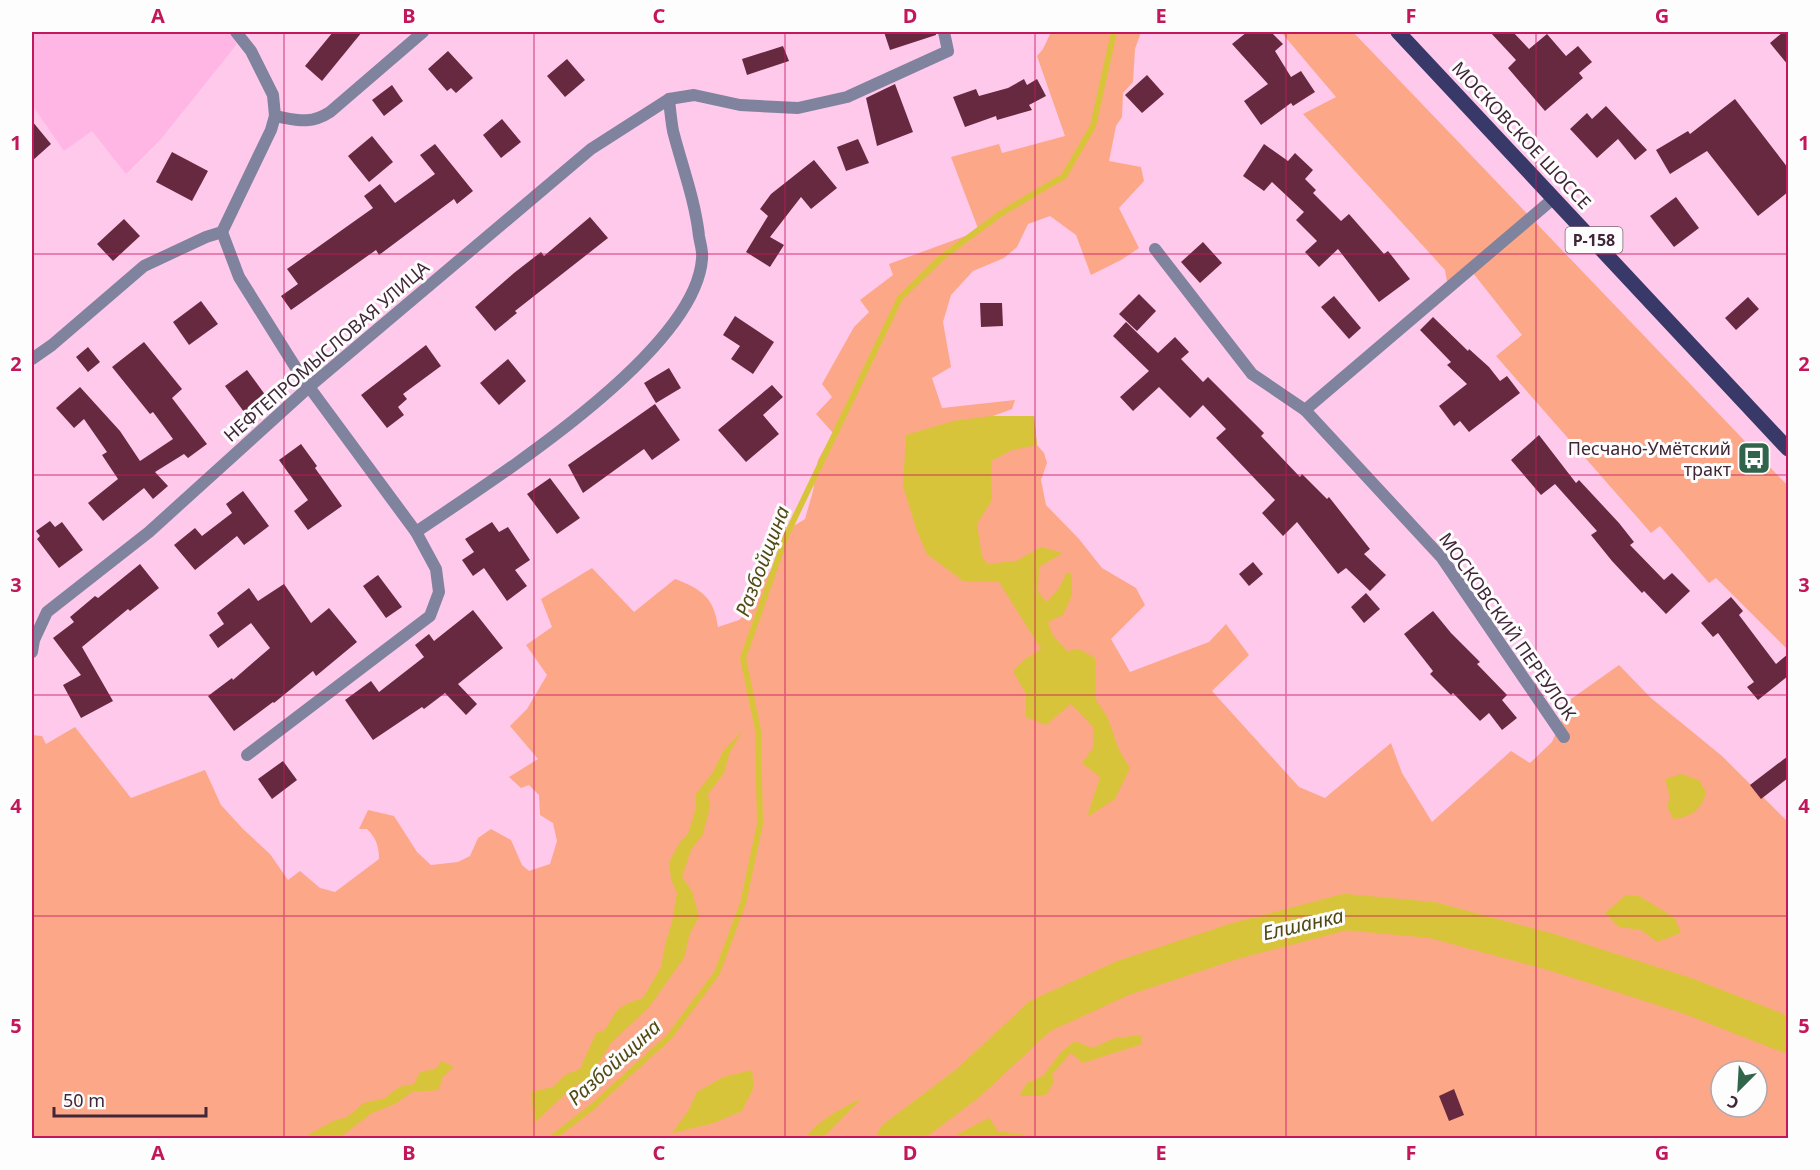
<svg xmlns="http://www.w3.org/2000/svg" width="1820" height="1170" font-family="'Noto Sans',sans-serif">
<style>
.built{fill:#ffb6e5}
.green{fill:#fca788;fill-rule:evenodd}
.water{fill:#d8c43b}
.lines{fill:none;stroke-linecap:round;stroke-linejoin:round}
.stream{stroke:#d8c43b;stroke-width:6}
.river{stroke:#d8c43b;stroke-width:36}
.building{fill:#67293f}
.street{stroke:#80839e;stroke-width:12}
.primary{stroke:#383968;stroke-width:15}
.grid{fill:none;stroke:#c2185b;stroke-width:1.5;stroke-opacity:0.55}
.labels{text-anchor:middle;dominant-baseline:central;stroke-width:6;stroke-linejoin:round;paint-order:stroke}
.shield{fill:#fdfdfd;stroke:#796672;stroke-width:1.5}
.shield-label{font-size:16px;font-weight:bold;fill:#402637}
.street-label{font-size:18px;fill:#402637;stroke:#fdfdfd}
.poi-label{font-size:18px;fill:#402637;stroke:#fdfdfd;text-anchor:end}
.water-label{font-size:20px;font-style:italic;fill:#514913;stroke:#fdfdfd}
.neatline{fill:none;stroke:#c2185b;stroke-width:2}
.grid-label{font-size:20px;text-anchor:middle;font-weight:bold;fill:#c2185b}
</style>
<rect width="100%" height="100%" fill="#ffc9eb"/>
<path class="built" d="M32,32H228L237,44L161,139L126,174L92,131L64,151L32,105Z"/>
<g class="green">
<path d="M1051,32H1141L1135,49L1133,82L1123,93L1122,117L1116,126L1109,161L1141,167L1144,181L1119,208L1139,248L1121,260L1091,275L1076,235L1050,216L1028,224L1017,247L1004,258L973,271L951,295L943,322L951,367L932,378L942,408L1015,400L1012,409L993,416H1034L1037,445L1044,453L1047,463L1041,480L1046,505L1079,539L1102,568L1136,588L1145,605L1111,639L1130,672L1209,642L1226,624L1249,655L1212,691L1299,787L1325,798L1391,743L1402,773L1432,822L1511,751L1530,763L1552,742L1571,699L1619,665L1651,698L1722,756L1788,822V1138H32V735L42,736L46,744L75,727L131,798L205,770L221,805L243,829L270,854L288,880L300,871L320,888L335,892L379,859C379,846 376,838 367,829H359L368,810L394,816L417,852L431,865L458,862L470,856L478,838L491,829L511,840L522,865L529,871L550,864L557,841L553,823L540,815L539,795L529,785L521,788L509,777L538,759L510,726L527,709L547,675L526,645L552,627L541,599L592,568L634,612L675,579C701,589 714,597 718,627L739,620L748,611V585L768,574L777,563L781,544L792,527L805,519L813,491L818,460L833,433L816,414L832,397L822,384L854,327L869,312L860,300L893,275L889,264L979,231L951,157L999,144L1002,153L1065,136L1037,56L1043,49ZM1721,1071H1757V1107H1721Z"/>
<path d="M1281,32H1353L1788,486V650L1716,578L1709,583L1660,526L1651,533L1496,356L1522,335L1473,273L1449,292L1445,270L1303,114L1336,97Z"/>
</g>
<g class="water">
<path d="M991,416H1034L1037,445L1012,450L991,461L992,500L977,524L982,556L987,564L1016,561L1041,547L1063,553L1039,567L1038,592L1047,602L1059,588L1067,572L1072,575V595L1063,615L1048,622L1052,634L1067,651L1079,649L1095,658L1096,700L1107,716L1119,750L1130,768L1115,799L1087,817L1100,777L1082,763L1093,748V727L1071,704L1046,725L1026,717L1025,692L1013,671L1024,660L1041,649L999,582L963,581L927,554L917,531L903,486L906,435L953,421Z"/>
<path d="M743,730L730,752L724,773L708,794L710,807L703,834L691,850L682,877L692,891L699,917L690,933L684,958L649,1007L611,1043L591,1076L572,1088L534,1123L531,1092L553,1087L565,1075L580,1069L596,1033L605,1030C617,1009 619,1005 643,998L661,967L665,945L672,922L677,893L671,879L669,862L680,842L688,834L696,807V794L713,772L723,751Z"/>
<path d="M1681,774L1699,780L1706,792C1702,810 1691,817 1673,819L1667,806L1670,797L1665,779Z"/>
<path d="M1626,895L1639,896L1675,918L1681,933L1657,942L1641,930L1619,927L1605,913Z"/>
<path d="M1142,1035V1044L1083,1063L1071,1053L1052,1074L1054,1082L1046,1095L1019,1096L1027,1083L1043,1076L1061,1052L1075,1041L1092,1048L1115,1038Z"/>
<path d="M442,1061L454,1067L442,1078L439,1090L412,1092L395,1104L372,1113L339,1138H302L333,1121L347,1117L364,1103L385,1098L399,1087L414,1084L420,1072L435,1069Z"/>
<path d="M752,1070L754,1087L742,1111L714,1123L672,1133L688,1111L697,1092L723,1077Z"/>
<path d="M862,1098L823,1138H805C819,1119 841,1109 862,1098Z"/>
<path d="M989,1118L998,1131L1048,1138H950Z"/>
</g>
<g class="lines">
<path class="stream" d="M552,1138L591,1108L669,1037L717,973L743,903L760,824L758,730L743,658L786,536L900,298L941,258L1000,214L1064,176L1093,126L1114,32"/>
<path class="river" d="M895,1138L968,1083L1040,1016L1123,978L1235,941L1345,912L1432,920L1551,952L1688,996L1788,1035"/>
</g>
<g class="building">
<path d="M333,32H362L322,81L305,66Z"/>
<path d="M884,32H936V35L890,50Z"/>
<path d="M1247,32H1271L1283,44L1275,51L1291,77L1301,71L1315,92L1293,106L1291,103L1261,125L1244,101L1268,84L1232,44Z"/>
<path d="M1490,32H1513L1529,49L1547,34L1566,56L1578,46L1592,62L1579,73L1583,78L1545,111L1508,68L1516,60Z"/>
<path d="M1783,32H1788V65L1770,43Z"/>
<path d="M783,46L789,61L747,75L742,59Z"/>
<path d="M448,51L473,78L456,93L451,88L447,91L428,69Z"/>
<path d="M567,59L585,80L565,97L547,76Z"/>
<path d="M1147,75L1164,94L1142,113L1125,95Z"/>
<path d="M1024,79L1027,85L1037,79L1046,96L1029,105L1032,110L997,120L996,116L965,127L953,97L976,89L979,96L1008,88Z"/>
<path d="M895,84L913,132L877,146L866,98Z"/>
<path d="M392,85L403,101L384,116L372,100Z"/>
<path d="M1735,99L1788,168V192L1758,216L1707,151L1670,174L1656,150L1688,131L1690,134Z"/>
<path d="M1606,106L1647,150L1635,160L1618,139L1597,158L1570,129L1587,113L1592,119Z"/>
<path d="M502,119L521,142L501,158L483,135Z"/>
<path d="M32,121L51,144L32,161Z"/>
<path d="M372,136L393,162L369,182L348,156Z"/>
<path d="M858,139L869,163L846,171L837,147Z"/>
<path d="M435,144L473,191L457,204L454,199L379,255L376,250L291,310L281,296L298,284L287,269L373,208L364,196L380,184L395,203L435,174L420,155Z"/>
<path d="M1264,144L1288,161L1295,153L1313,170L1305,179L1316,190L1313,193L1341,221L1349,214L1384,254L1388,251L1410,279L1379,302L1338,249L1319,267L1305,252L1317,241L1296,220L1304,212L1272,182L1264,191L1243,176Z"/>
<path d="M172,152L208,171L192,201L156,182Z"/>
<path d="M814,160L837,188L811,209L801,197L770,237L784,245L770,267L746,252L768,216L760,209L771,194Z"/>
<path d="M1676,197L1699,228L1674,247L1650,216Z"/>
<path d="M590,217L608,238L515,311L517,313L495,331L475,307L514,273L541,252L544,256Z"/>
<path d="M124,219L140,236L113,261L97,244Z"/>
<path d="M1203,242L1222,263L1200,283L1181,262Z"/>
<path d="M1139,294L1156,311L1137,331L1119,314Z"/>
<path d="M1334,296L1361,328L1349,339L1321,307Z"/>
<path d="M1748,297L1759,309L1736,330L1725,318Z"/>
<path d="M201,301L218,324L189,345L173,322Z"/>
<path d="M980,303H1002L1003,326L981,327Z"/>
<path d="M735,316L774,342L753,374L731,359L740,346L723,335Z"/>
<path d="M1433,317L1468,351L1469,349L1489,367L1500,381L1507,376L1520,393L1469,432L1460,421L1454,426L1439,406L1467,384L1447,365L1451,362L1420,330Z"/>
<path d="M1126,322L1158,353L1175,337L1189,352L1181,359L1203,382L1208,377L1264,433L1261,436L1300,477L1302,474L1327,499L1329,497L1370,549L1364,554L1386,575L1370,591L1346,568L1338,574L1297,522L1283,536L1262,513L1275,500L1216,438L1226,429L1203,405L1190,418L1159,387L1133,411L1120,397L1149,371L1113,336Z"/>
<path d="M144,342L182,389L172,398L207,444L188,458L184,454L155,472L168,486L153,499L144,488L103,521L88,503L118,479L102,455L107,452L84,419L74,428L56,408L80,387L120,431L140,461L173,439L153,412L150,414L112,367Z"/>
<path d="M426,345L441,366L403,394L407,399L398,407L404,415L387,428L361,395Z"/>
<path d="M88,347L100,362L88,372L76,357Z"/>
<path d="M508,359L526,381L499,405L480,383Z"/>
<path d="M669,368L681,388L656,403L644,383Z"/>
<path d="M247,370L266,396L244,412L225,386Z"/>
<path d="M772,385L783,397L763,415L779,434L746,462L718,430Z"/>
<path d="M655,404L680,440L652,460L644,449L583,493L568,465Z"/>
<path d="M1539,435L1576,483L1579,480L1619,523L1634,542L1630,545L1664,580L1672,573L1690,591L1666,614L1644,591L1642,593L1612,561L1591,535L1597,531L1555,484L1541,495L1511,460Z"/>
<path d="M301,444L317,466L315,468L342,506L308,530L294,511L308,500L279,460Z"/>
<path d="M550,478L580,518L557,534L527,494Z"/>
<path d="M243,491L269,526L244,545L237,536L195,570L174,545L195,528L202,536L232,513L226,504Z"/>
<path d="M50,521L55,527L62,522L83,550L59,568L37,539L40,536L36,531Z"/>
<path d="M492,522L499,532L508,527L530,560L515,570L527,586L507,601L484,568L473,576L462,560L474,552L465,539Z"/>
<path d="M1253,562L1263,574L1249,586L1239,574Z"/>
<path d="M140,564L159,588L130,611L128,609L82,647L113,701L81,718L63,685L81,675L53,638L74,622L70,617L95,596L98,598Z"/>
<path d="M378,575L402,607L386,618L363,586Z"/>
<path d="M284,584L311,623L329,608L357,642L316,676L313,671L274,703L273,702L234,731L208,696L232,678L233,680L270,648L251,623L218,648L209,635L224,624L217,613L249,588L258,601Z"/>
<path d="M1366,593L1380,609L1364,623L1351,607Z"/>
<path d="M1731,597L1743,611L1739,615L1776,664L1788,654V676L1758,700L1747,687L1754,682L1718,633L1713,637L1701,623Z"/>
<path d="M473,610L503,648L458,684L477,704L466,715L445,693L424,709L422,707L373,740L345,700L371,681L379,692L424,657L415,645L429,634L434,641Z"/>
<path d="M1433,611L1451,633L1480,662L1477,664L1507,695L1502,700L1517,718L1502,730L1489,713L1480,721L1453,693L1451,695L1430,674L1433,671L1404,634Z"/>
<path d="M1788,756V778L1761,799L1750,785Z"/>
<path d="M283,761L297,780L272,799L258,779Z"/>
<path d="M1454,1089L1464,1115L1449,1121L1439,1096Z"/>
</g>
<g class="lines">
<g class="street">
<path d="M236,32L251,51L273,95L275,116"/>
<path d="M222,232L239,277L301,376L416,532"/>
<path d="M1155,249L1252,374L1305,410L1442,558L1564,737"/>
<path d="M32,359L52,345L144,266L206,237L222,232L271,130L275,116C297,120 310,125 330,112L423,32"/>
<path d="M1305,410L1554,198"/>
<path d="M32,652L34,640L47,612L149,532L309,387L591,149L669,99L694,95L740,105L798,108L847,97L948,51L944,32"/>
<path d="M247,755L430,616L439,592L436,569L416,532C491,481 695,353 702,259C703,251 700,243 699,236C695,200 682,166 673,131C671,120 670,109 669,99"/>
</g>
<path class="primary" d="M1398,32L1788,449"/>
</g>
<path class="grid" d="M284,32V1138M534,32V1138M785,32V1138M1035,32V1138M1286,32V1138M1536,32V1138M32,254H1788M32,475H1788M32,695H1788M32,916H1788"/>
<defs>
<g id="bus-square" transform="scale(1.725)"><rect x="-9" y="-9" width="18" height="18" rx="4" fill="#30654b" stroke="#fdfdfd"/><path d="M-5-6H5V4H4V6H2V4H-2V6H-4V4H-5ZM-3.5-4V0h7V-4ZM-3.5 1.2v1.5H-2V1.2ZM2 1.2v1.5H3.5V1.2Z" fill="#fff"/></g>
</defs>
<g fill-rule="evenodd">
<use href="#bus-square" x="1754" y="458"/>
</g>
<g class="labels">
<rect class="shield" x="1565.5" y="227" width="57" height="26" rx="4.5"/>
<g class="shield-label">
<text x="1594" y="240">Р-158</text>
</g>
<g class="street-label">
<text transform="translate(1522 135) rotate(47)">МОСКОВСКОЕ ШОССЕ</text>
<text transform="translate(326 351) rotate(-41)">НЕФТЕПРОМЫСЛОВАЯ УЛИЦА</text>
<text transform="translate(1508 626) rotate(55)">МОСКОВСКИЙ ПЕРЕУЛОК</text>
</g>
<g class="poi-label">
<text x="1731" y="448">Песчано-Умётский<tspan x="1731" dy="21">тракт</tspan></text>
</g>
<g class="water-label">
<text transform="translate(762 561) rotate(-69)">Разбойщина</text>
<text transform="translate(1303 924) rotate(-13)">Елшанка</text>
<text transform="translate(614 1062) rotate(-42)">Разбойщина</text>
</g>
</g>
<rect width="1820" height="1170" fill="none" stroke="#fdfdfd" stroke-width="66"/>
<g transform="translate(1739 1089) rotate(204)"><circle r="28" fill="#fdfdfd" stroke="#b1a7ae" stroke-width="1.5"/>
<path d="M0-4.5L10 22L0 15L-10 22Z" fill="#30654b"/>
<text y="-9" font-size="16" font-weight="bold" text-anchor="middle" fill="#402637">С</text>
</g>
<path d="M54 1107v9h152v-9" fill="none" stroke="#402637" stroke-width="3"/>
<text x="63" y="1107" font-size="18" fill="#402637" stroke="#fdfdfd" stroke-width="4.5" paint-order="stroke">50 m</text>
<rect x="33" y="33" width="1754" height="1104" class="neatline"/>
<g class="grid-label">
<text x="158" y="23">A</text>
<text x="409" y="23">B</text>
<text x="659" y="23">C</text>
<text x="910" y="23">D</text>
<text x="1161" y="23">E</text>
<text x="1411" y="23">F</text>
<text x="1662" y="23">G</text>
<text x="16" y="150">1</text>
<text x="1804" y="150">1</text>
<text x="16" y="371">2</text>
<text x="1804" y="371">2</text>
<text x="16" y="592">3</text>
<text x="1804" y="592">3</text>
<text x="16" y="813">4</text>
<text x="1804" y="813">4</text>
<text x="16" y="1033">5</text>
<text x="1804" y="1033">5</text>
<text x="158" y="1160">A</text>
<text x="409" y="1160">B</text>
<text x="659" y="1160">C</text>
<text x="910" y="1160">D</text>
<text x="1161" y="1160">E</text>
<text x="1411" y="1160">F</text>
<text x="1662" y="1160">G</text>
</g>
</svg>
